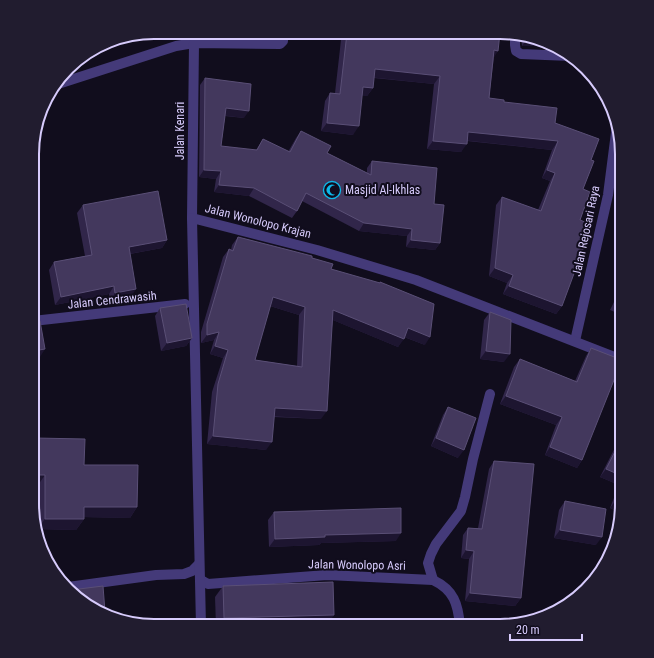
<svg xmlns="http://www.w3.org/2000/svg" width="654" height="658" font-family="'Roboto Condensed',sans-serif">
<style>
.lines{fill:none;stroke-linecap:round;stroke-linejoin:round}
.street{stroke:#443a79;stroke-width:10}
.wall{fill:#31264a;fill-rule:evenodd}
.shaded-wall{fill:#1d1530}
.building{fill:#43385d;stroke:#5a4f76;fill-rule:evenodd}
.labels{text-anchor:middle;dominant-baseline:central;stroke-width:4;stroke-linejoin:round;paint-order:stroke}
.street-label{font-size:12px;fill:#d7cbfc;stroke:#110d1d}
.poi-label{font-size:12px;fill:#d7cbfc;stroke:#110d1d;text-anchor:start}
.rim{fill:none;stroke:#d7cbfc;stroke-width:2}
</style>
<rect width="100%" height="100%" fill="#110d1d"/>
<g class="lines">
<g class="street">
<path d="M515,33V45L516,51L521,54L570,56"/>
<path d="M55,85L176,46L194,43"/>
<path d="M192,218L194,43L280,44L283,41V32"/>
<path d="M33,321L185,304"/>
<path d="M575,341L608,195L617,125"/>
<path d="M201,580L208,584L327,575L433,580C454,590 458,604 460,626"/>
<path d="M433,580L428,563L431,554L436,544L461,511L465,497L473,459L490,394"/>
<path d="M68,587L156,575L184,574L192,571L199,564"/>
<path d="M201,626L192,218L317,250L416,280L622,360"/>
</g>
</g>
<g class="wall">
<path d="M332,32L500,33L494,57L489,98L504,102L555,123L591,160L583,189L580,220L562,306L556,314L503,294L507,283L489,276L496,205L502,197L538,210L550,181L542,178L552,150L467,141L461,152L427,149L434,84L374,78L373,88L367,96L362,95L353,135L321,131L325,101L330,93H335L341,40L331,39Z"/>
<path d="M521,35L552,45L522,46Z"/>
<path d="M205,78L244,118L225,116L221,146L256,150L263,139L288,152L296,138L301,131L327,153L367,173V168L372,161L434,204L440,243L435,250L406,247L407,236L359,231L302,201L297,211L292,218L249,196L214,192L216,179L199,177L200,85Z"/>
<path d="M83,205L167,240L162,248L130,254L131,297L110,301L109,294L55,305L49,270L54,262L85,256L77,213Z"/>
<path d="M238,237L312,258L331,269L425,345L404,337L398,347L333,320L321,419L274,417L266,450L207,444L212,392L223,358L210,354L214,340L201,343V332L223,257L229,249L231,250L232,245ZM270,306L299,315L297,366L255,360Z"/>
<path d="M622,277V315L610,310L619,292L616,291Z"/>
<path d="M160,308L192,338L186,346L161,351L155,316Z"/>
<path d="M490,312L504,362L480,359L484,320Z"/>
<path d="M591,348L582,460L577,468L545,455L556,425L500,404L514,367L520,359L575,381L586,356Z"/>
<path d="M448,407L458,458L431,446L443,415Z"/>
<path d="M622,434V512L621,513L610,508L619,485L600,477Z"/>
<path d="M35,438L84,465L137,507L130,518L84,517V519L76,530L37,529L38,485H32L33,442Z"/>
<path d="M494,461L521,598L515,606L465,601L469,559L461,558L463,535L468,528H478L489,469Z"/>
<path d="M565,501L596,545L554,538L559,510Z"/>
<path d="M274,512L396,541L321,543L319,545L269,547L268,520Z"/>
<path d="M223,586L327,626H216L215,597Z"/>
</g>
<g class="shaded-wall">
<path d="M336,33H346L341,40L331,39Z"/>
<path d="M527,39H533L552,45L522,46Z"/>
<path d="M494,50L498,51L493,59Z"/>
<path d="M375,69L440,76L434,84L369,77Z"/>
<path d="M363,87L373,88L367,96L357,95Z"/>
<path d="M226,108L249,111L244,118L221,115Z"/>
<path d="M327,123L359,126L353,135L321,131Z"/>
<path d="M468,132L558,141L552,150L462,140Z"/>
<path d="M433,141L467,144L461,152L427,149Z"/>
<path d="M204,170L221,171L216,179L199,177Z"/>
<path d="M547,170L555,173L550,181L542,178Z"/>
<path d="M219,185L254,188L249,196L214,192Z"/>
<path d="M364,223L412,229L407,236L359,231Z"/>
<path d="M167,240L162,248L123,255L129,247Z"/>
<path d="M411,240L440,243L435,250L406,247Z"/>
<path d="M495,268L513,275L507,283L489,276Z"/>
<path d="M114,286L109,294L55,305L61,297Z"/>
<path d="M509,286L562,306L556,314L503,294Z"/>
<path d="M136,289L131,297L110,301L115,293Z"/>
<path d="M273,297L305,307L299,315L267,305Z"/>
<path d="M333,310L404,339L398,347L328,318Z"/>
<path d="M408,328L430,337L425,345L402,336Z"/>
<path d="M219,332L214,340L201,343L207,335Z"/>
<path d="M192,338L186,346L161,351L167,343Z"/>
<path d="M215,346L228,350L223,358L210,354Z"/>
<path d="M45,349L40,357L33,358V351Z"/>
<path d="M486,351L510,354L504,362L480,359Z"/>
<path d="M506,396L562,417L556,425L500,404Z"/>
<path d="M275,408L327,411L321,419L270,416Z"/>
<path d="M213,436L272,442L266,450L207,444Z"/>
<path d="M436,438L464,450L458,458L431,446Z"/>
<path d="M550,447L582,460L577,468L545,455Z"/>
<path d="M606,469L622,476V482L619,485L600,477Z"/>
<path d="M35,475H45L38,485H32V478Z"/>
<path d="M616,500L622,503L621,513L610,508Z"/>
<path d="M84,507H137L130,518L77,517Z"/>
<path d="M45,519H84L76,530L37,529Z"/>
<path d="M560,530L602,537L596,545L554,538Z"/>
<path d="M401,533L396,541L321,543L319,545L269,547L275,539L325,535Z"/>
<path d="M466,550L474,551L469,559L461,558Z"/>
<path d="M470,593L521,598L515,606L465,601Z"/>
<path d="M100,612H105L103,614L100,613H99Z"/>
<path d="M334,615L327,626H218L224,618Z"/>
</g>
<g class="building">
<path d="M347,33H500L498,51L494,50L489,98L504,100V102L557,108L555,123L599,139L591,160L594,161L583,189L590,192L580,220L592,225L562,306L509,286L513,275L495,268L502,197L541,211L555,173L547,170L558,141L468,132L467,144L433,141L440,76L375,69L373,88L363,87L359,126L327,123L330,93L340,94Z"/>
<path d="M527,37L533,39H527Z"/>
<path d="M205,78L251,84L249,111L226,108L221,146L257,150L263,139L290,152L301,131L331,146L327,153L371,175L372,161L437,168L434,204L444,205L440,243L411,240L412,229L364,223L306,193L297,211L254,188L219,185L221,171L204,170Z"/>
<path d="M158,191L167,240L129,247L136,289L115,293L114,286L61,297L54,262L92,255L83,205Z"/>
<path d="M238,237L312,256V258L333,264L331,269L380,283V282L434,304L430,337L408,328L404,339L333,310L327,411L275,408L272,442L213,436L218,384L228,350L215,346L219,332L207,335V324L229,249L233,251ZM273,297L305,307L302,367L255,360Z"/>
<path d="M622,290V305L616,303Z"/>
<path d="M186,304L192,338L167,343L160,308Z"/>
<path d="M490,312L511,320L510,354L486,351Z"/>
<path d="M40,321L45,349L33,351V323Z"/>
<path d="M591,348L622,360L582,460L550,447L562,417L506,396L520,359L577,382Z"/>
<path d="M448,407L476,418L464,450L436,438Z"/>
<path d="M35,438L85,439L84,465H138L137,507H84V519H45V475H35Z"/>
<path d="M622,438V476L606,469Z"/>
<path d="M494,461L534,464L521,598L470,593L474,551L466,550L468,528L482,529Z"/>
<path d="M622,485V503L616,500Z"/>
<path d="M565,501L606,509L602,537L560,530Z"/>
<path d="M401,508V533L325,535V537L275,539L274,512Z"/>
<path d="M333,582L334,615L224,618L223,586Z"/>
<path d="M103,586L105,612H100V613L71,590Z"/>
</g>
<defs>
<g id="mosque-ring" transform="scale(0.9)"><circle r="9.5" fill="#110d1d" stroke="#0db7e7" stroke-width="1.5"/><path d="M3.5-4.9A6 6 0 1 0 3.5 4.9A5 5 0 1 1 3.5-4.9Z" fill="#0db7e7"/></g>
</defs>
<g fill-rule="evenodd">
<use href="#mosque-ring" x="332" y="190"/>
</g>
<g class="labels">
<g class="street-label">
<text transform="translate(180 131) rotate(-90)">Jalan Kenari</text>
<text transform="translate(258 221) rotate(14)">Jalan Wonolopo Krajan</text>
<text transform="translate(586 231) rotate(-78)">Jalan Rejosari Raya</text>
<text transform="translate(112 300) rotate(-6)">Jalan Cendrawasih</text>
<text transform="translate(357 565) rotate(1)">Jalan Wonolopo Asri</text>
</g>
<g class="poi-label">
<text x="345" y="190">Masjid Al-Ikhlas</text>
</g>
</g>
<path d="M0 0H654V658H0ZM154 39H500A115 115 0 0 1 615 154V504A115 115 0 0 1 500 619H154A115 115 0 0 1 39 504V154A115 115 0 0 1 154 39Z" fill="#211c2f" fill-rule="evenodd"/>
<path class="rim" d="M154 39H500A115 115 0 0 1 615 154V504A115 115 0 0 1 500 619H154A115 115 0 0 1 39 504V154A115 115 0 0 1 154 39Z"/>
<path d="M510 634v6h72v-6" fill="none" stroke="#d7cbfc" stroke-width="2"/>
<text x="516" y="634" font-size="12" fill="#d7cbfc" stroke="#110d1d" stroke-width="3" paint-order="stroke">20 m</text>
</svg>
